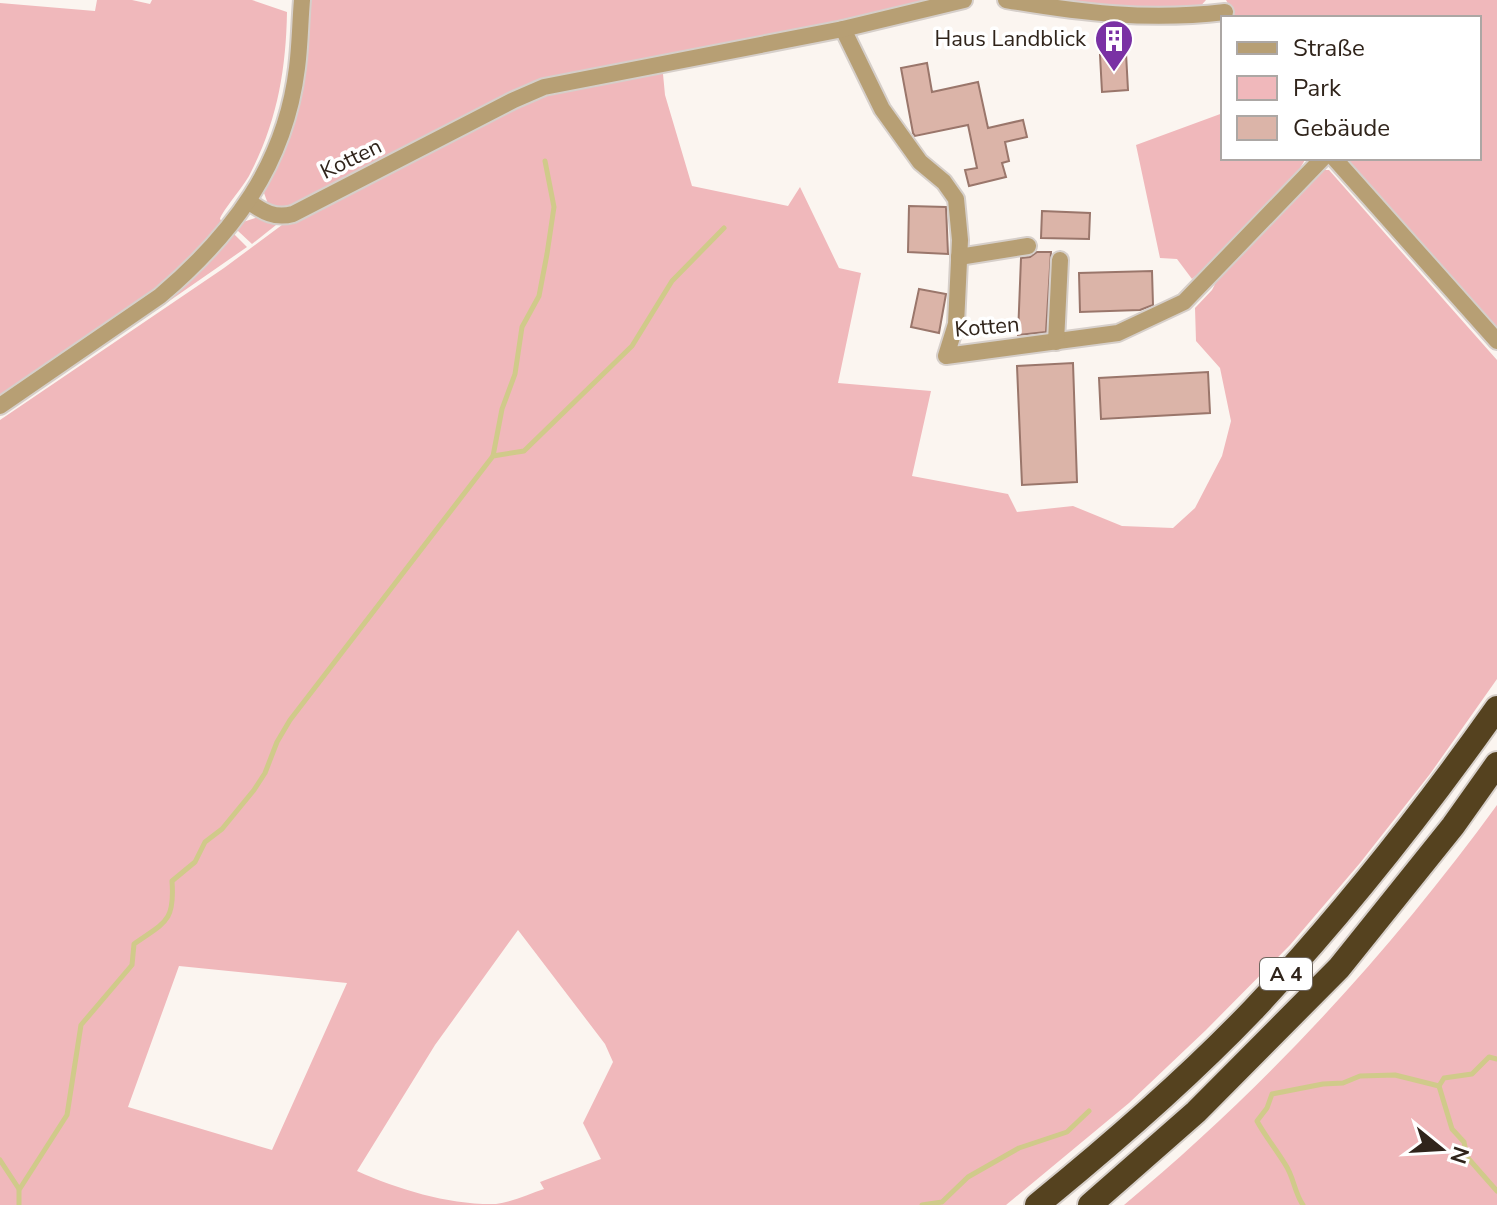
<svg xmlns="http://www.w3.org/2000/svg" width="1497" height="1205" font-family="'Nunito Sans',sans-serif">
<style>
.green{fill:#f0b8bb;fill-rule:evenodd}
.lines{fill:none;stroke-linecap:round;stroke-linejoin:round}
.stream{stroke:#d0ca8a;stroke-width:5}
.building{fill:#dbb4a8;stroke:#9a766b;stroke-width:2}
.minor-casing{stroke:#d6cfca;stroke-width:20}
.highway-casing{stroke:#d6cfca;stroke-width:28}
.minor{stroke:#b79f74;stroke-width:16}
.highway{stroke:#55421f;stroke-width:24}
.labels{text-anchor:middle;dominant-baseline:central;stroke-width:7;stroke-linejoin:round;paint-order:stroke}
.shield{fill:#fff;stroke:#6e665f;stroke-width:2}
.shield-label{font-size:20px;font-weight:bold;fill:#30241b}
.poi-label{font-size:22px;fill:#30241b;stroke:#fff;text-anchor:end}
.street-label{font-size:22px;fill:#30241b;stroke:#fff}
</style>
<rect width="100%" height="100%" fill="#fbf5f0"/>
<g class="green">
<path d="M97,0H132L150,4L152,0H252L287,12C286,70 277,122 250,174C244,186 222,211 220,219L224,224C170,294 73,347 0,395V3L95,11Z"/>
<path d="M308,0H938L866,18L588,71L301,202L281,207L268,204L264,193Z"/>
<path d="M1046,0H1206L1198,9L1136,12Z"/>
<path d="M1226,0H1497V327L1344,158H1479V18H1236Z"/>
<path d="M656,70L663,74L665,95L692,186L788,206L800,187L839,268L861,273L838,383L931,391L912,476L1008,494L1017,512L1073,506L1122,526L1173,528L1195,508L1222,456L1231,421L1220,368L1196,341L1195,308L1212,290L1219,276L1320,170H1329L1497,360V679L1430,774L1360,863L1290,945L1206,1030L1129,1103L1006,1205H0V420L224,268L286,222L541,96ZM518,930L605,1044L613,1062L583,1123L601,1159L540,1182L544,1189C529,1194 512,1202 496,1204C449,1205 400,1190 357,1171L435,1045ZM179,966L347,983L272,1150L128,1107Z"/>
<path d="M1223,113V158H1306C1280,206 1233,244 1192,279L1177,259L1160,258L1136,145Z"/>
<path d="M258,217L275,222L276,225L252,244L237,230L243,222Z"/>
<path d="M234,234L247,247L139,322L138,320L195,276Z"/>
<path d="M1497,805V1205H1124C1264,1089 1390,952 1497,805Z"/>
</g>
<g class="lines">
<g class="stream">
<path d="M493,456L502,409L515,374L522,327L539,296L547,254L554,207L545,161"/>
<path d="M1439,1086L1452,1129L1464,1142L1467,1157L1497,1191"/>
<path d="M0,1160L19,1189"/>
<path d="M19,1205V1190L67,1115L81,1025L132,965L134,944C165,922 175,922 172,881L195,862L205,842L222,829L254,790L265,773L277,742L290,720L493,456L524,451L632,346L672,281L724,228"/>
<path d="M922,1205L942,1202L968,1177L1019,1148L1067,1132L1089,1111"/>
<path d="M1303,1205C1294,1192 1294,1177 1285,1164C1276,1149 1265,1136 1257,1121L1267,1108L1272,1094L1323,1084L1343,1083L1360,1076L1395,1075L1439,1086L1444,1078L1472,1074L1489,1057L1497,1059"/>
</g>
</g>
<g class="building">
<path d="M1126,53L1128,90L1102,92L1100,55Z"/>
<path d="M927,63L932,92L978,82L988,128L1023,120L1027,137L1005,142L1009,161L1002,163L1006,177L969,186L965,170L977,168L968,125L915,136L913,133L901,68Z"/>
<path d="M909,206L946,207L948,254L908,252Z"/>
<path d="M1042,211L1090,213L1089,239L1041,238Z"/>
<path d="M1037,252H1051L1046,332L1018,335L1021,258L1030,257Z"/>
<path d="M1152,271L1153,305L1140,310L1080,312L1079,273Z"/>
<path d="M919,289L946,294L939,333L911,327Z"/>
<path d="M1073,363L1077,482L1022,485L1017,366Z"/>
<path d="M1208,372L1210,413L1101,419L1099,378Z"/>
</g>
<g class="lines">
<g class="minor-casing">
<g id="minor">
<path d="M1006,0C1082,13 1148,21 1225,12"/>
<path d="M843,29L882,109L920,162L944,182L956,199L960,240L956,324L946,356L1118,333L1184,302L1323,158"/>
<path d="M1334,158L1497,341"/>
<path d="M248,201C263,212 275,219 293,214L514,100L544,87L843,29L964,0"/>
<path d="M959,257L1028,246"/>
<path d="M1056,342L1060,260"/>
<path d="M0,406L160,296C233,234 285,165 297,68C300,45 300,23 302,0"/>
</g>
</g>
<g class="highway-casing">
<g id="highway">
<path d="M1037,1205C1112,1144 1186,1080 1253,1010C1342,915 1422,814 1497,708"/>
<path d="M1090,1205L1196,1112L1339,968L1453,826L1497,764"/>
</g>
</g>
<use href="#minor" class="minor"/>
<use href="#highway" class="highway"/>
</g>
<defs>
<g id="building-pin" transform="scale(2)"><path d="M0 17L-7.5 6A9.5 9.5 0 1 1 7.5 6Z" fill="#7a31a4" stroke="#fff"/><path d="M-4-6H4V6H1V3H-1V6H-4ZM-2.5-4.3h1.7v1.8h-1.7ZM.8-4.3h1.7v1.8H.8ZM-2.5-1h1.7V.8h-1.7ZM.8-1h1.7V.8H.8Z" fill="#fff"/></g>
</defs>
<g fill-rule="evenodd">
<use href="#building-pin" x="1114" y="39"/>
</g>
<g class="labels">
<rect class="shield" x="1260" y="958" width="52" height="32" rx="6"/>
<g class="shield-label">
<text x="1286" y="974">A 4</text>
</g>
<g class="poi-label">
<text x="1086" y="39">Haus Landblick</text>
</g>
<g class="street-label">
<text transform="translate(351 159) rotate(-26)">Kotten</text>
<text transform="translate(987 327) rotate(-5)">Kotten</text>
</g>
</g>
<rect x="1221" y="16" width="260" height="144" fill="#ffffff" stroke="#aca7a4" stroke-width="2"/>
<rect x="1237" y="42" width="40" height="12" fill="#b79f74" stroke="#aca7a4" stroke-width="2"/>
<text x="1293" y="56" font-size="24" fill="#30241b">Straße</text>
<rect x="1237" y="76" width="40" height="24" fill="#f0b8bb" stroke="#aca7a4" stroke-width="2"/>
<text x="1293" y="96" font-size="24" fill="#30241b">Park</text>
<rect x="1237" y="116" width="40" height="24" fill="#dbb4a8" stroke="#aca7a4" stroke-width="2"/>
<text x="1293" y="136" font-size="24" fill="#30241b">Gebäude</text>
<g transform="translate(1441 1149) rotate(108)" stroke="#ffffff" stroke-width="6" paint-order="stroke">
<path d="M0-6L14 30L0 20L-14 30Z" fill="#30241b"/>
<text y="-12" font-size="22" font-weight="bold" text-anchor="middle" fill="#30241b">N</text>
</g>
</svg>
